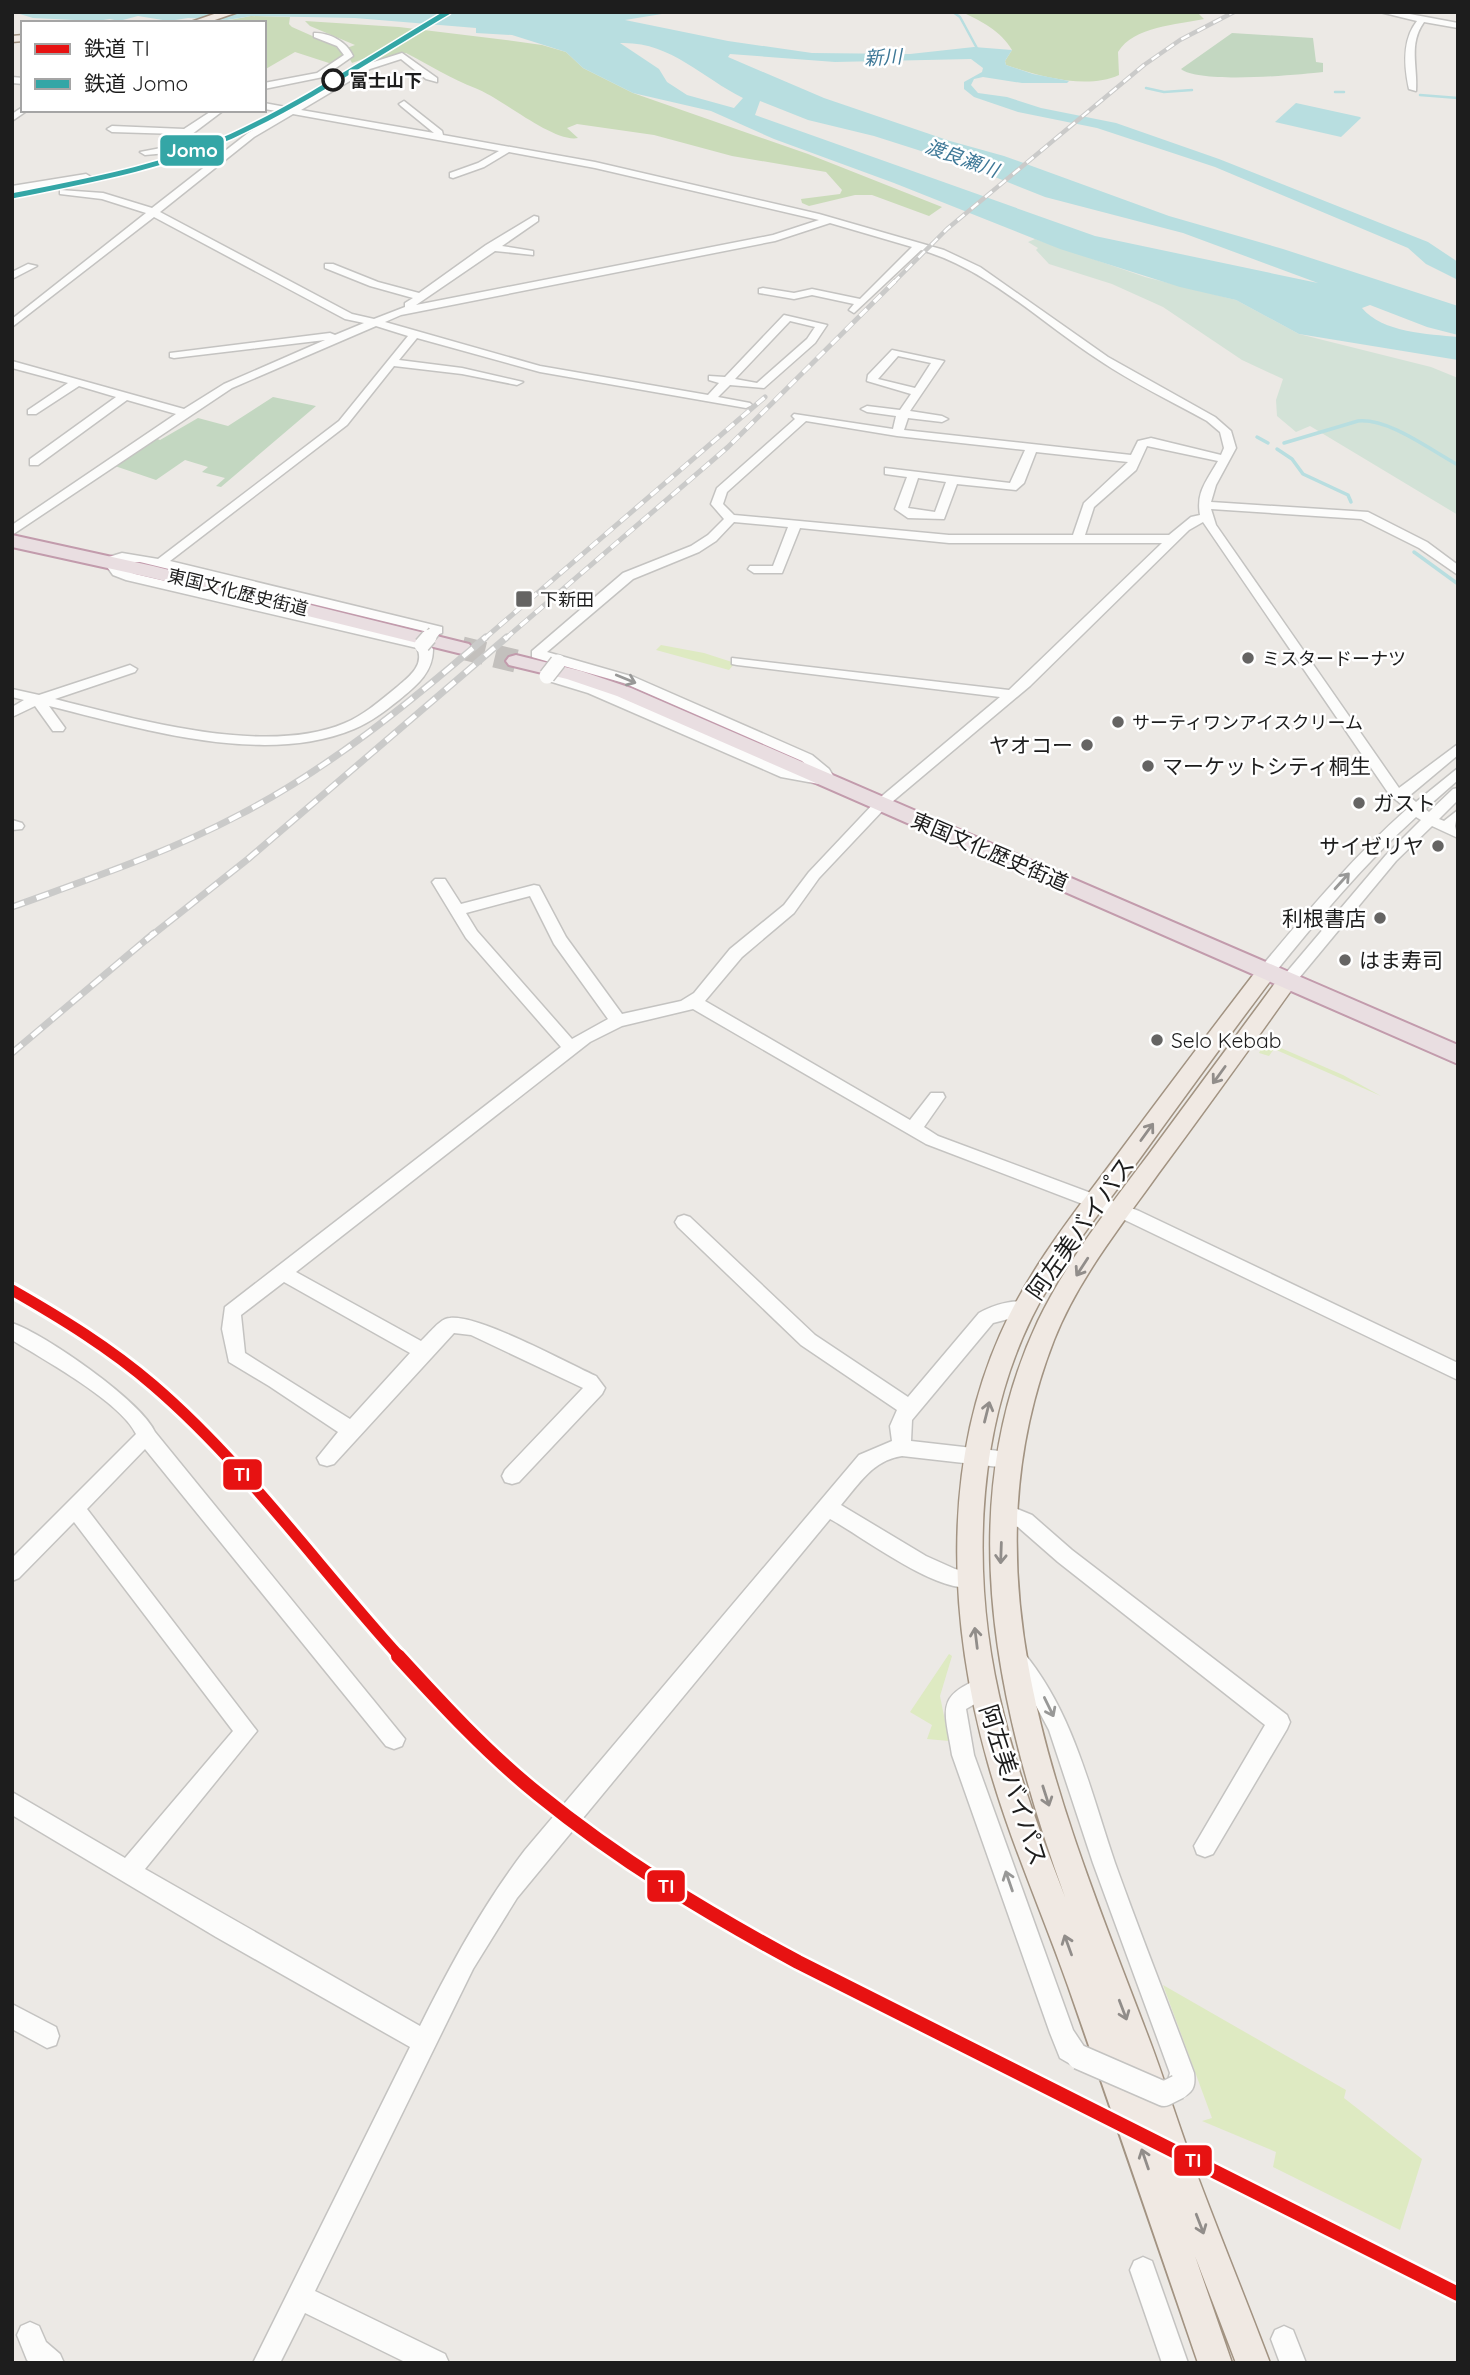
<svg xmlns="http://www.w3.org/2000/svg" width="1470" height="2375" font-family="Quicksand,'Noto Sans JP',sans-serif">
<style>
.grass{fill:#deeac2}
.forest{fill:#cadbb9}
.wetland{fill:#d3e2d7}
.cemetery{fill:#c3d7c1}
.water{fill:#b8dee0;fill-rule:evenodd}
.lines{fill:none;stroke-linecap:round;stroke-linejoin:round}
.stream-far1{stroke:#b8dee0;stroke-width:2.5}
.stream{stroke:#b8dee0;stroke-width:3.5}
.highway-tunnel{stroke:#c3c0bd;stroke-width:23;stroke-dasharray:23 11;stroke-linecap:butt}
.minor-casing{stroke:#c4c3c1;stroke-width:3}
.major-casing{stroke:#a29382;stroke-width:3}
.highway-casing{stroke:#c29bac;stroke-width:4}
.minor{fill:#fcfcfb;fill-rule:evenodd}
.major{fill:#f0e9e3;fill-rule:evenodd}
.highway{fill:#e9dee1;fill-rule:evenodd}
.rail-far2-casing{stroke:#cacac9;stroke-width:4.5}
.rail-far1-casing{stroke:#cacac9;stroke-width:5}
.rail-casing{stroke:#cacac9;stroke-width:7}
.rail-far2{stroke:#fff;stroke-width:2.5;stroke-dasharray:9;stroke-linecap:butt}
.rail-far1{stroke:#fff;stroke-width:3.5;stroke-dasharray:10;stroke-linecap:butt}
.rail{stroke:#fff;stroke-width:4.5;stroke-dasharray:13;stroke-linecap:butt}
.minor-bridge-far2-casing{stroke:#c4c3c1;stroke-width:14;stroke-linecap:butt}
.minor-bridge-far1-casing{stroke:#c4c3c1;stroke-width:18;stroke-linecap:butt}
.minor-bridge-casing{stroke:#c4c3c1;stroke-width:27;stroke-linecap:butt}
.minor-bridge-far2{stroke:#fcfcfb;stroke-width:11}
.minor-bridge-far1{stroke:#fcfcfb;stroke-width:15}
.minor-bridge{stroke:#fcfcfb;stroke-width:24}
.rail-1-far1-casing{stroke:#fff;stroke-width:17}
.rail-1-casing{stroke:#fff;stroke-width:19}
.rail-2-casing{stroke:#fff;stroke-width:8}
.rail-1-far1{stroke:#e71212;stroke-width:11}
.rail-1{stroke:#e71212;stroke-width:14}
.rail-2{stroke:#34a6a6;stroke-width:5}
.oneway{stroke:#989897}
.oneway2{stroke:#918d8a}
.stop-dot{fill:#fff;stroke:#1d1d1d;stroke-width:3.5}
.poi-dot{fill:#656463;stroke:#fff;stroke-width:2.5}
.labels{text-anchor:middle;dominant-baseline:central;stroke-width:5;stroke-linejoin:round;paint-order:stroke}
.far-stop-label{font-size:18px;font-weight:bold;fill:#1d1d1d;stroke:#fff;text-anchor:start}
.far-street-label{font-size:18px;fill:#1d1d1d;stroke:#fff}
.far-poi-label{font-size:18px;fill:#1d1d1d;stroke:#fff;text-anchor:start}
.far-water-label{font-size:19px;font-style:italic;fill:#3e7897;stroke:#fff}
.poi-label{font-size:21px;fill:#1d1d1d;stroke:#fff;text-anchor:start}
.street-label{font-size:21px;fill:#1d1d1d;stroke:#fff}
.near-street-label{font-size:24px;fill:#1d1d1d;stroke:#fff}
.line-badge{stroke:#fff;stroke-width:2.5}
.badge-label{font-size:19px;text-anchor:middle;font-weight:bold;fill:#fff}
</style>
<rect width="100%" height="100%" fill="#ece9e5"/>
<g class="grass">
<path d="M661,645L704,653L735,663L729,670L656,650Z"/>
<path d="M1265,1041L1343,1075L1381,1096L1274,1049L1269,1056L1259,1053Z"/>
<path d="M949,1654L952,1656L940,1696L949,1741L927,1739L932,1725L910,1712Z"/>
<path d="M1163,1985L1346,2090L1344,2098L1422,2159L1400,2230L1273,2167L1276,2152L1202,2121L1212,2118Z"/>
</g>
<g class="forest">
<path d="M962,12H1197L1204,19C1177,25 1134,26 1118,52L1119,75C1086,90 1039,76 1006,65L1005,61L1012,50C1001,31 981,21 962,12Z"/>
<path d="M251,16L290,17L289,24L292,27L335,46L342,53V59L332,64L295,52L264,70V23H214Z"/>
<path d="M305,21L399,27L506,40L542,45L566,52L583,68L633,93L808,154L942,207L929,216L872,195H855L809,206L802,203L801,199L840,194L842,190L826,172L732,156L654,135L577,124L567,128L578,138C553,143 500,97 475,88C452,79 429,65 406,53L372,63L368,62L375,58L372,56L352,63L344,49L355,45L310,26Z"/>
</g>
<path class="wetland" d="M1035,239L1145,277L1236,300L1299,334L1431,367L1458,378V515L1310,426L1296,432L1277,416L1276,400L1283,379L1242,360L1163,307L1112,284L1049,264L1036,250L1038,248L1028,242Z"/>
<g class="cemetery">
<path d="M1232,33L1313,38L1316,62L1323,63V72C1296,75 1200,84 1181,69Z"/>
<path d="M273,397L316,406L221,487L216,486L225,478L202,472L208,467L185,460L156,480L112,465L152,437L160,440L198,418L228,426Z"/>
</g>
<g class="water">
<path d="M13,12H674L625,20L728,41L812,53L910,54L974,47L1012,50L1005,61L1006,65L1033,74L1069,81L1067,83H1022L983,77L974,79L971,85L978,93L1007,97L1041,108L1116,123L1219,159L1428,242L1458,262V280L1426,264L1408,248L1215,167L1097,128L1018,112L974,97L964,89V82L982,72L983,68L971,59L835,62L730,54L728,57L824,98L950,141L1004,156L1169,216L1283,249L1458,306V335L1427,327L1370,305L1362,308C1383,333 1428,334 1458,337V360L1299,334L1236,300L1180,287L1060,249L894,183L774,139L711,111L633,93L583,68L566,52L512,35L476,33V28L355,18L251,16L227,20L188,18L169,21L138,16L119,21L110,19L83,23L75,20L33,18ZM620,43C670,41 701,77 743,98L734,108L687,95L667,82L659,69ZM760,101L808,120L874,136L965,165L1045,197L1183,233L1318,283L1095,236L755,115Z"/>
<path d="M1296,103L1360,117L1361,118L1341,137L1275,122Z"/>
</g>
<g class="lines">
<g class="stream-far1">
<path d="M953,12L960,17L979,52"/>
<path d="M1146,88L1164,92L1192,90"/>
<path d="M1335,92H1344"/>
<path d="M1420,95L1458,98"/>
</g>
<g class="stream">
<path d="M1257,437L1268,443"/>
<path d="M1284,443L1358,421C1389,418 1430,450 1458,465"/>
<path d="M1277,449L1292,459L1303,474L1348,495L1351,502"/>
<path d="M1414,552L1458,584"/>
</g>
<path class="highway-tunnel" d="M462,648L516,661"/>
<g class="minor-casing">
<g id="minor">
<path d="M1380,12H1399L1458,23V28L1424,22C1408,44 1418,67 1416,91L1409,89C1404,66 1402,40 1417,21Z"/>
<path d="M314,33C330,33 346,41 353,56L323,77L264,89V83L317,73L344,55L337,46L314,37Z"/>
<path d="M402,53L437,78V82L426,79L401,59L370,69L301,110L434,133L401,106L399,104L404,101L442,131L443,135L595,162L819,214L944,250L980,267L1108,357L1215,417L1231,431L1236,448L1216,485L1211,502L1368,512L1427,542L1458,565V575L1419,548L1361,519L1211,509L1216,525L1399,788L1458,744V755L1409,796L1416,802L1458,768V780L1425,809L1429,812L1453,789L1458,788V800L1439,819L1444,821L1458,810L1455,826L1458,838L1432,826L1396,861L1294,984H1282L1280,980L1386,855L1421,820L1416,817C1363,865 1318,919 1273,975H1261L1259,971L1261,967C1308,911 1353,857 1407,809L1389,794L1203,522L1189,530L1030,686L886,807L819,878L794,913L742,957L705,1001L910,1120L931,1093H943L945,1097L924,1127L938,1136L1139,1211L1458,1363V1380L1127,1221L926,1144L693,1009L622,1026L590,1042L296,1272L421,1341C429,1334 440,1318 450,1318C480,1315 565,1362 596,1376L605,1388L602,1394L519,1482L512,1484L505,1482L502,1476L505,1470L583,1388L471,1335L454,1333L334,1464L327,1466L320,1464L317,1458L338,1432L269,1386L229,1362L222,1329L225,1307L561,1047L466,938L432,882L435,879H445L461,904L534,885L539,886L566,937L622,1014L681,1001L694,993L730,949L784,905L809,872L876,801L1000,697L737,665L732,664V658L1009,690L1162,543H949L800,528L782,573H754L748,569L750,566H773L788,527L734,522L716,541L699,552L633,579L547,652L634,677L812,755L829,769L837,782L830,786L781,777L588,693L542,679V673L547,672L598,687L790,770L819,776L802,761L624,683L532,657V651L623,573L691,546L708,535L724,519L711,504L717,488L795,419L792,416L794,414L893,429L896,416L867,412L861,409L867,406L900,410L911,394L867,381L868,375L892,350L944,361L910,411L942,416L948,419L942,422L908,418L904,430L1131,455L1138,441L1151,438L1221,455L1224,448L1220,432L1207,421C1171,401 1133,383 1099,360C1041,323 988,269 921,250L854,313L849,310L854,304L812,295L794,299L759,293V289L763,288L794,293L812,289L860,299L912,247L830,223L775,241L401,315L385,322L540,366L708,395L719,383L709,380V376L725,377L784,315L827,325L815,343L764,388L730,385L718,397L750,403L752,405L746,408L540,372L417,338L399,360L462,368L523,382L517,385L462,374L394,366L347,425L170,561L442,627V633L434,636L428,632L140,562H117L122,569L135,574L427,642L433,649C433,673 416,686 399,700C385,711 371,722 354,729C264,767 139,728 49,706L65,728L63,731H53L35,706L12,717V707L24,700L12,697V689L39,695L130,665L137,669L135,672L55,699C135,719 266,757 345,723C364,715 381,700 397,687C409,677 425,665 417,648L126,580L113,575L105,564L95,561L122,553L158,559L339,421L408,336L376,326L232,388L12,535V525L176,414L127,400L38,465H30V459L116,397L79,386L36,414H28V410L68,383L12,368V361L184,409L224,384L325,340L174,358L170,357V353L330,333L335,335L364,323L345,319L154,217L12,327V319L146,213L102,199L60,194V190L103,193L152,208L248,133L283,112L264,109V103L291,108L364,65ZM293,114L499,151L478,163L450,173V177L453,178L484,167L509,152L595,168L819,220L773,235L416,305L495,251L533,255V251L502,246L538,221V217L534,216L486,245L419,293L378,282L333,264H325V268L370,286L413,298L405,303V307L374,319L352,314L160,212L254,137ZM790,321L815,327L807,339L757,383L735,379ZM898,356L931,363L915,388L878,379ZM806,421L897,436L1025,450L1010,483L885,468V474L907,477L895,509L908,518L944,519L957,484L1016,490L1024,483L1036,452L1128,462L1084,503L1073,535H949L734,515L723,504L727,492ZM1147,446L1218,461C1206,482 1196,492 1200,515L1191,517L1169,535H1085L1094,507L1136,470ZM918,478L946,482L935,512L908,508ZM530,896L554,944L608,1019L572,1039L477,931L466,913ZM284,1282L410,1353L350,1419L245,1353L241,1315Z"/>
<path d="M12,77L23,78V84L12,83Z"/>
<path d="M21,108L28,110L12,121V114Z"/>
<path d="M213,110H224L167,153L145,155L140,152L161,148L178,134L112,132L107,129L112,126L184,129Z"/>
<path d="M86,174L91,177L89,179L12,192V186Z"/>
<path d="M28,264L37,266L12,279V272Z"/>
<path d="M12,820L22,823L24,826L22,829L12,830Z"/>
<path d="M684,1215L690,1217L815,1335L908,1397L979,1313C993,1305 1016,1298 1032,1303L1034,1308L1032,1313L993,1323L912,1420L911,1441L1008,1452L1015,1454L1018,1460L1015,1466L1008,1468L902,1456C873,1460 859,1484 841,1505L926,1556L955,1569L978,1574L981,1580L978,1586C943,1599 862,1536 830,1519L517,1898L473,1969L315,2291L445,2354L449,2363H407L305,2313L280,2363H253L410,2047L216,1937L12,1815V1792L125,1858L233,1731L74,1522L19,1578L12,1581V1558L136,1434C121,1402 44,1360 12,1340V1323C45,1334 141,1401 155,1432L405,1739L402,1746L394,1749L386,1746L145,1449L87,1509L257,1731L145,1869L420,2026C451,1964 483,1905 525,1850L859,1455L892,1441L890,1426L897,1410L801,1345L678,1227L675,1222L678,1217Z"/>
<path d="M1003,1503L1032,1515L1072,1550L1287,1715L1290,1722L1287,1729L1213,1854L1205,1857L1197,1854L1194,1846L1265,1725L1058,1562L1018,1527L996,1518L993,1512L996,1506Z"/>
<path d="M1017,1650L1024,1653C1074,1714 1090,1790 1115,1863C1140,1933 1168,2003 1194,2073C1196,2088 1192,2094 1178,2099L1169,2096L1166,2087L1170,2073L1093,1863L1049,1730L1026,1687L1006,1660L1010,1653Z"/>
<path d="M984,1677L992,1680L995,1687L992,1694L966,1709L974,1755L1073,2030L1091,2057L1088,2066L1079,2069L1060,2058L1050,2033L952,1755C945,1710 934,1696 984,1677Z"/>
<path d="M12,2004L56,2027L59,2036L56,2045L47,2048L12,2029Z"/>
<path d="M1143,2257L1152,2261L1188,2363H1162L1130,2270L1134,2261Z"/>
<path d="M30,2322L39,2326L46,2342L60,2354L64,2363H30L27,2360L17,2335L21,2326Z"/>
<path d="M1284,2326L1293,2330L1306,2363H1280L1271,2339L1275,2330Z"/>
</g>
</g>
<g class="major-casing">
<g id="major">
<path d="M220,12H238L206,23H188Z"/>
<path d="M23,35V41L12,42V36Z"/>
<path d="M1267,964L1274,966L1277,971L1274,976C1225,1041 1178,1106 1130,1172C1095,1219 1058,1265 1032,1317C973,1437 971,1588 1004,1716C1019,1778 1042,1837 1065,1897C998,1712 950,1508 1038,1321C1067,1261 1109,1207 1149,1154C1193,1094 1237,1035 1281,975H1295L1298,980L1295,985C1250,1048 1204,1112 1158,1174C1121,1226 1078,1279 1054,1340C961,1578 1061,1808 1146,2031C1165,2080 1180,2131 1199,2180C1222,2241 1247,2302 1270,2363H1236L1195,2256L1232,2363H1198C1155,2237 1112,2111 1068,1986C1042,1912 1009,1839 988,1763C949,1625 941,1468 1000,1335C1028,1271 1071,1217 1112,1162C1161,1096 1210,1031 1260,966Z"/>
</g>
</g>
<g class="highway-casing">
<g id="highway">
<path d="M12,535L153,566L469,644L472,648L469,652L462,654L153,578L12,547Z"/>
<path d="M516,655L581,671L631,688L1458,1045V1064L617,696L567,679L509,665L506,661L509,657Z"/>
</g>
</g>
<use href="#minor" class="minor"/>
<use href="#major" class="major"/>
<use href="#highway" class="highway"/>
<g class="rail-far2-casing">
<path id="rail-far2" d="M893,283L947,229L1144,65L1180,40L1234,12"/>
</g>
<g class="rail-far1-casing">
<g id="rail-far1">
<path d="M484,639L765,397"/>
<path d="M505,639L728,447L895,281"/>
</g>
</g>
<g class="rail-casing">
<g id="rail">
<path d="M12,907C89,879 167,853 239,815C330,768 409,703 486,637"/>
<path d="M146,940L248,859L507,637"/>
<path d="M12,1053L154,933"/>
</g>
</g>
<use href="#rail-far2" class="rail-far2"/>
<use href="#rail-far1" class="rail-far1"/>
<use href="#rail" class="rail"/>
<g class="minor-bridge-far2-casing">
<path id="minor-bridge-far2" d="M428,639L434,632"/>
</g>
<g class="minor-bridge-far1-casing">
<g id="minor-bridge-far1">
<path d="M422,645L429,637"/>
<path d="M547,676L558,662"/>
</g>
</g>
<g class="minor-bridge-casing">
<path id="minor-bridge" d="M1079,2057L1164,2094L1178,2087"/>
</g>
<use href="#minor-bridge-far2" class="minor-bridge-far2"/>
<use href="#minor-bridge-far1" class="minor-bridge-far1"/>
<use href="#minor-bridge" class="minor-bridge"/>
<g class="rail-1-far1-casing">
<path id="rail-1-far1" d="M12,1290C61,1318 110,1348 153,1385C246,1465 318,1567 400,1657"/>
</g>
<g class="rail-1-casing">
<path id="rail-1" d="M398,1656C442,1704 487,1753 538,1794C619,1860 707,1913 798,1962L1458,2294"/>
</g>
<g class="rail-2-casing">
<path id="rail-2" d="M12,196C86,181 162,168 232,136C307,101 377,54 448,12"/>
</g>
<use href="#rail-1-far1" class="rail-1-far1"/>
<use href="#rail-1" class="rail-1"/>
<use href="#rail-2" class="rail-2"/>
</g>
<defs><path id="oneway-shaft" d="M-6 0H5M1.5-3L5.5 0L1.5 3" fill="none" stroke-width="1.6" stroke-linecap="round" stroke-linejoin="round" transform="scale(1.75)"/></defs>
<g class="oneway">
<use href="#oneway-shaft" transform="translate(626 679) rotate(22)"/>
<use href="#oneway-shaft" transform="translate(1342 881) rotate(-48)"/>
<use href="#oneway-shaft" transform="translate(1049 1707) rotate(64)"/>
<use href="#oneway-shaft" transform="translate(1009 1881) rotate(-109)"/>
</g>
<g class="oneway2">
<use href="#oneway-shaft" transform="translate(1219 1075) rotate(126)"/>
<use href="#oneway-shaft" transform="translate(1147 1132) rotate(-54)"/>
<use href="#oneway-shaft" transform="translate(1082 1267) rotate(123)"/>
<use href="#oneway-shaft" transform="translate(987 1412) rotate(-76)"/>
<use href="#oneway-shaft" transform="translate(1001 1553) rotate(92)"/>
<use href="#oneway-shaft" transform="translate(976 1638) rotate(-97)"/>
<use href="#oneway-shaft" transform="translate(1046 1796) rotate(72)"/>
<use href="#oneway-shaft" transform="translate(1068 1945) rotate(-110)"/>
<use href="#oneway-shaft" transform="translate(1123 2010) rotate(69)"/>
<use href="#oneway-shaft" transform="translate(1145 2159) rotate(-109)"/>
<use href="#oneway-shaft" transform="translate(1200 2224) rotate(69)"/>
</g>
<circle class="stop-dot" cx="333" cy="80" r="10"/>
<g class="poi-dot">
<rect x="515" y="590" width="18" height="18" rx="3.5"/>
<circle cx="1248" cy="658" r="7"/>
<circle cx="1118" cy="722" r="7"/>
<circle cx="1087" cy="745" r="7"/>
<circle cx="1148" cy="766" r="7"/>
<circle cx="1359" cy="803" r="7"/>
<circle cx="1438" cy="846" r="7"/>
<circle cx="1380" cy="918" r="7"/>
<circle cx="1345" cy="960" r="7"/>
<circle cx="1157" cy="1040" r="7"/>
</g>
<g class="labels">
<g class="far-stop-label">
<text x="350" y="80">富士山下</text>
</g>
<g class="far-street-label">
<text transform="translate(238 592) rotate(14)">東国文化歴史街道</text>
</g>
<g class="far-poi-label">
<text x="540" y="599">下新田</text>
<text x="1262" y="658">ミスタードーナツ</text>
<text x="1132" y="722">サーティワンアイスクリーム</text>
</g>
<g class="far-water-label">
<text transform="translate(883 57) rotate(-3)">新川</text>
<text transform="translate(962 158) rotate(20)">渡良瀬川</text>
</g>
<g class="poi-label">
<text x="1073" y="745" text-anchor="end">ヤオコー</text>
<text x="1162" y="766">マーケットシティ桐生</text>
<text x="1373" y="803">ガスト</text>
<text x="1424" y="846" text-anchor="end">サイゼリヤ</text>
<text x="1366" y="918" text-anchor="end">利根書店</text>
<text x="1359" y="960">はま寿司</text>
<text x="1171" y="1040">Selo Kebab</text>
</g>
<g class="street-label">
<text transform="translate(990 851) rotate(23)">東国文化歴史街道</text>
</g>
<g class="near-street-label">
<text transform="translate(1080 1228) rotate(-55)">阿左美バイパス</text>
<text transform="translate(1014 1785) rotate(72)">阿左美バイパス</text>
</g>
</g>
<g class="line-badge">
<rect x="159" y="134" width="66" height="33" rx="7" fill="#34a6a6"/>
<rect x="222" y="1458" width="41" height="33" rx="7" fill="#e71212"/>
<rect x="646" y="1869" width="40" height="34" rx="7" fill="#e71212"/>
<rect x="1173" y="2144" width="40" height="33" rx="7" fill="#e71212"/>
</g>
<g class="badge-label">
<text x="192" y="157">Jomo</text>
<text x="242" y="1481">TI</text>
<text x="666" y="1893">TI</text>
<text x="1193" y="2167">TI</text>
</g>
<rect width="1470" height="2375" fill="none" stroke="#1d1d1d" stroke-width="28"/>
<rect x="21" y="21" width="245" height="91" fill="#ffffff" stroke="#a5a5a5" stroke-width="2"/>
<rect x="35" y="44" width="35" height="10" fill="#e71212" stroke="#a5a5a5" stroke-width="2"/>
<text x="84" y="56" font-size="21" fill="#1d1d1d">鉄道 TI</text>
<rect x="35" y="79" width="35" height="10" fill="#34a6a6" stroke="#a5a5a5" stroke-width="2"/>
<text x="84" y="91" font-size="21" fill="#1d1d1d">鉄道 Jomo</text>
</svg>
